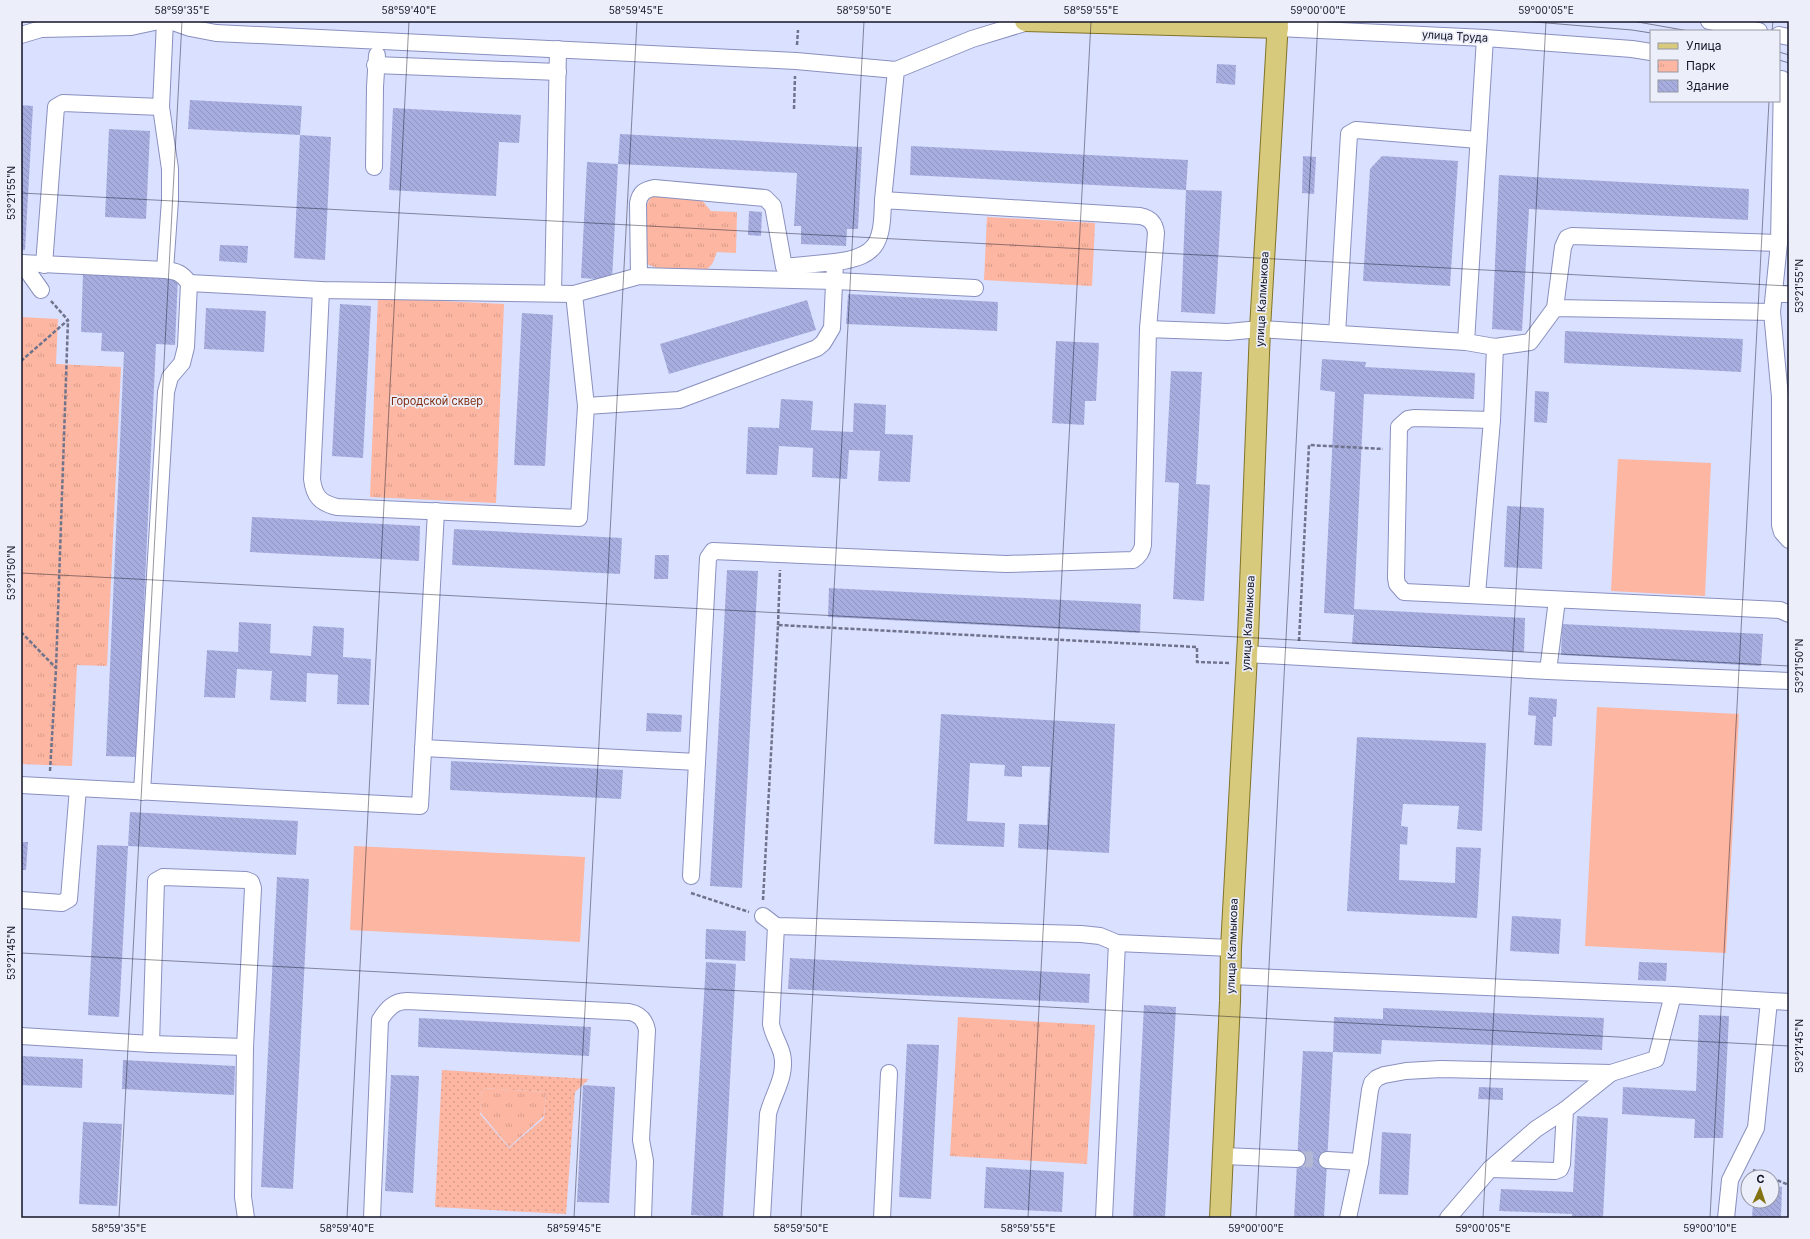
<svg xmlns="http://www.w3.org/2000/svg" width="1810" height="1239" font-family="Inter,sans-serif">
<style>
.grass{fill:url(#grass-dots);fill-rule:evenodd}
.park{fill:url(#park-tufts)}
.garden{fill:#fcb6a1}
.building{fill:url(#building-back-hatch)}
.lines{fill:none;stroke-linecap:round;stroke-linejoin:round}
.minor-tunnel{stroke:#b2b7d4;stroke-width:16;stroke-dasharray:16 8;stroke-linecap:butt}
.minor-casing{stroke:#8990bf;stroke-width:18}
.major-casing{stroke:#827327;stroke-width:22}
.path{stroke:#70738c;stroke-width:2.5;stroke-dasharray:4 2;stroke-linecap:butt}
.minor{stroke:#fff;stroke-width:16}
.major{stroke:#d8ca7d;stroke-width:20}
.tram{stroke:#777b93;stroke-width:1}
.ticks{fill:none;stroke:#131527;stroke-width:1;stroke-opacity:0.45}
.labels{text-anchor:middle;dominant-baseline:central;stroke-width:3.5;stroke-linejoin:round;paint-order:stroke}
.street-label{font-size:11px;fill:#131527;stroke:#eceef9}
.park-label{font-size:11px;fill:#822d10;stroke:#eceef9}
.neatline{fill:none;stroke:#131527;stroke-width:1.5}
.ticks-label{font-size:10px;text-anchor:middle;fill:#131527}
</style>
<defs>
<pattern id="grass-dots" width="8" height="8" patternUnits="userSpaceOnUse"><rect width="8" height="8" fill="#fcb6a1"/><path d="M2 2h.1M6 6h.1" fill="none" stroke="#d79c8b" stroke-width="1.8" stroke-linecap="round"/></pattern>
<pattern id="park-tufts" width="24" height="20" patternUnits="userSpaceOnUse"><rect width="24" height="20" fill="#fcb6a1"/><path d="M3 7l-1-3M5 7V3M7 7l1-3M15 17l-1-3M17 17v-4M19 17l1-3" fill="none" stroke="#d79c8b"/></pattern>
<pattern id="building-back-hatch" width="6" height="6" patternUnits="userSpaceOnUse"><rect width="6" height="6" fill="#a7aedf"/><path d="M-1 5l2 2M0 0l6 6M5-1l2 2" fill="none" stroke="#8f95bf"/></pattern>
</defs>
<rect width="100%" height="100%" fill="#dae0ff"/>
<path class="grass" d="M442,1070L589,1079L575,1092L566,1214L435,1207ZM482,1088L546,1092L544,1118L509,1148L480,1114Z"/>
<g class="park">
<path d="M652,194L700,198L711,211L737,212L736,253L717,252C715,256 714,261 712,264C699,283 663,271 647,264L646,206Z"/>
<path d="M987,217L1095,223L1092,286L984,280Z"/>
<path d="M378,298L504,304L496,503L370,497Z"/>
<path d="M21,317L58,319L56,364L121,367L107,666L77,665L72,766L21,764Z"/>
<path d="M958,1017L1095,1025L1087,1164L950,1156Z"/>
<path d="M482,1088L546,1092L544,1116L509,1147L480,1112Z"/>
</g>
<g class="garden">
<path d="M1618,459L1711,463L1705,596L1611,591Z"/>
<path d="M1597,707L1739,714L1726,953L1585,946Z"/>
<path d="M354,846L585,857L580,942L350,930Z"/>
</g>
<g class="building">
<path d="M1217,64L1236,65L1235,85L1216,83Z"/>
<path d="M190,100L302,106L300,135L331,137L325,260L294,258L300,135L188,129Z"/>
<path d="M21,105L33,106L25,250H21Z"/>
<path d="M393,108L521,115L519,143L499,142L496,196L389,190Z"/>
<path d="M109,129L150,131L146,219L105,217Z"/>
<path d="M620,134L862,147L858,229H847L846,246L801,244V226H794L797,173L618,164Z"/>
<path d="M911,146L1188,160L1186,190L910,175Z"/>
<path d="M1303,156L1316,157L1314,194L1302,193Z"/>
<path d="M1382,156L1458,161L1450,286L1363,281L1370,169Z"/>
<path d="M587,162L618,164L612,280L581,278Z"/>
<path d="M1499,175L1749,189L1748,220L1529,209L1522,331L1492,329Z"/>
<path d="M1186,190L1222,191L1215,314L1181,312Z"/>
<path d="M749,211L762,212L761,236L748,235Z"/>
<path d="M220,245L248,246L247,263L219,261Z"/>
<path d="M83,273L178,277L175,345L156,344L137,757L106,756L124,352L101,351L102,333L81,332Z"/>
<path d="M848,294L998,302L997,331L846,324Z"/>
<path d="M807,300L816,330L669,374L660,344Z"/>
<path d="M340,304L371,306L363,458L332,456Z"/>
<path d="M206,308L266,311L264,352L204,349Z"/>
<path d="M522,313L553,315L545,466L514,465Z"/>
<path d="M1565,331L1743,339L1741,372L1564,363Z"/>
<path d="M1056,341L1099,343L1096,401H1085L1084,425L1052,423Z"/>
<path d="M1322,359L1366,362L1365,367L1475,373L1474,399L1364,394L1354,609L1525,618L1524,652L1352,644L1354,615L1324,613L1335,392L1320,390Z"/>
<path d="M1171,371L1202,372L1196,484L1210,485L1204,601L1173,599L1179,483L1165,482Z"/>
<path d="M1535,391L1549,392L1547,423L1534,422Z"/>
<path d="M781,399L813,401L811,430L853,432L854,403L886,405L885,434L913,435L910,482L878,481L880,451L849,450L847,479L812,477L813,448L779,446L777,475L746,474L748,427L779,428Z"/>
<path d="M1507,506L1544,508L1542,569L1504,567Z"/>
<path d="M252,517L420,526L419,561L250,552Z"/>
<path d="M454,529L622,538L620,574L452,565Z"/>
<path d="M655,555H669L668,579H654Z"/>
<path d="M727,570L758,571L742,888L710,886Z"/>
<path d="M829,588L1141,604L1140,633L828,617Z"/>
<path d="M239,622L271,624L270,653L311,656L313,626L344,628L343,657L371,659L369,705L337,704L338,675L307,673L306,702L270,700L272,671L237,669L235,698L204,697L207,650L238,652Z"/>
<path d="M1562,624L1763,634L1761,666L1561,655Z"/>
<path d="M1529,697L1557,699L1556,717H1553L1552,746L1534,745L1536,716L1528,715Z"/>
<path d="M647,713L682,715L681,732L646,731Z"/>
<path d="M941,714L1115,724L1109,853L1018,848L1019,824L1047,825L1050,767L1022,766V777L1004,776L1005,765L970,763L967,821L1005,823L1004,847L934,844Z"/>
<path d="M1357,737L1486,743L1482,831L1457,829L1459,806L1403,804L1401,826L1408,827L1407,845L1400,844L1399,880L1455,883L1456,847L1481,848L1477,918L1347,911Z"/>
<path d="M451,761L623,770L621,799L450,790Z"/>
<path d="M130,812L298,821L296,855L128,846L119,1017L88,1015L97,845L128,846Z"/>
<path d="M21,842H28L26,870H21Z"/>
<path d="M277,877L309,879L293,1189L261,1187Z"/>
<path d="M1512,916L1561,919L1559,954L1510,951Z"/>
<path d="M706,929L746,931L745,961L705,959Z"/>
<path d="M790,958L1090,974L1089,1003L788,989Z"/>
<path d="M706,962L736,964L723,1217L691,1215Z"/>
<path d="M1639,962L1667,963L1666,981L1638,980Z"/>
<path d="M1144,1005L1176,1007L1165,1218H1133Z"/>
<path d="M1383,1008L1604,1018L1602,1050L1382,1040L1381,1054L1333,1052L1334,1017L1383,1019Z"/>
<path d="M1699,1015L1729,1016L1723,1138H1694L1695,1119L1622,1114L1623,1087L1696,1091Z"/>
<path d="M419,1018L591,1027L589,1056L418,1047Z"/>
<path d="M907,1044L939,1045L931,1199L899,1197Z"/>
<path d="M1303,1051L1333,1052L1324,1218H1294Z"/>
<path d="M21,1056L83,1059L82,1088L21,1085Z"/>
<path d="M123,1060L235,1066L234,1095L122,1089Z"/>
<path d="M391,1075L419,1076L413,1193L385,1191Z"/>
<path d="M583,1085L615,1087L609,1203L577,1202Z"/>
<path d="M1479,1087L1503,1088V1100L1478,1099Z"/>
<path d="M1577,1116L1608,1118L1603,1218H1572V1214L1499,1211L1501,1189L1573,1192Z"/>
<path d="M83,1122L122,1124L117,1206L79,1204Z"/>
<path d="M1382,1132L1411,1134L1408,1195L1379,1194Z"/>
<path d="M986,1167L1064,1172L1062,1212L984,1208Z"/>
<path d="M1772,1186L1782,1187L1781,1218H1752L1753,1201H1772Z"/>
</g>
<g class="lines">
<path class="minor-tunnel" d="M1297,1159L1327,1160"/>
<g class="minor-casing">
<g id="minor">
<path d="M165,21L161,107L170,169V200L165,270C176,271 182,273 189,283L321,290L574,294L639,276L835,281L975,288"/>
<path d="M170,21L190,28L216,33L796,61L896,70"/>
<path d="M1709,21L1759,31"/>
<path d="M1278,28L1485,38L1632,49L1651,52"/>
<path d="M21,35L41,29L131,27L159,21"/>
<path d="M1779,35L1789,37"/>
<path d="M375,65L558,72"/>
<path d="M374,167L375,87L377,55"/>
<path d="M883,200L896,70L972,39L1031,21"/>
<path d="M1779,243L1782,79"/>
<path d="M835,262C880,257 882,240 883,200L1140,216C1150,218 1155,223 1156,233L1148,329"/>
<path d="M21,263L165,270"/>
<path d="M22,263L41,290"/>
<path d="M44,265L56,107L63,103L161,107"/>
<path d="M321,290L312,479C314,496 320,503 337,507L579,518L586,406L574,294"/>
<path d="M553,293L558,49"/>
<path d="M1775,294H1789"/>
<path d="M1772,312L1780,397V525L1782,532L1789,540"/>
<path d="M1337,334L1349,134L1356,130L1478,140"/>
<path d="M1466,342L1485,38"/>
<path d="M1495,347L1530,342L1555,308L1563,247L1567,238L1572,236L1779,243L1772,312L1555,308"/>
<path d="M586,406L679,400L817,348L823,343L832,328L835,262L784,267L773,206L765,198L654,188C644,190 640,193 638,203L639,276"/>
<path d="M1477,594L1492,420"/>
<path d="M1246,654L1548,671L1789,681"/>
<path d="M1548,671L1557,600"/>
<path d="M423,748L697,762L708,558L713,551L1006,564L1133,560C1139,556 1142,552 1143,545L1148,329L1228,332L1260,329L1466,342L1495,347L1492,420L1415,418L1408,419L1399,427L1396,578L1397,584L1404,592L1780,610L1789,614"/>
<path d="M21,785L420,806L436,511"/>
<path d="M142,792L166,392L170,377L182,363L186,347L189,283"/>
<path d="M691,876L697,762"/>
<path d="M21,900L62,903L69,899L78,788"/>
<path d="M763,916L776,926L1081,934L1100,936L1117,943L1231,948"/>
<path d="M1231,976L1673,995"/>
<path d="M21,1036L151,1044L156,881L163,877L246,880L251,882L253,888L245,1047L243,1197L246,1218"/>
<path d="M151,1044L245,1047"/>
<path d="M1223,1156L1297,1159"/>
<path d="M1327,1160L1360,1162L1370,1090L1372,1083L1377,1078L1384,1075L1406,1071L1441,1069L1611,1073L1656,1059L1673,995L1789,1002"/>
<path d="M1490,1169L1555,1171L1560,1169L1562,1164L1565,1110L1611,1073"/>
<path d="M372,1218L380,1020C387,1009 394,1001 407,1001L629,1012C640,1014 645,1020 647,1030L641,1140L645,1161L643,1218"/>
<path d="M762,1218L768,1114C773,1094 787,1076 782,1054C779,1043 773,1035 771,1024L776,926"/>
<path d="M882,1218L889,1073"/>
<path d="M1104,1218L1117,943"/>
<path d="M1348,1218L1360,1162"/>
<path d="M1448,1218L1490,1169L1536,1129L1565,1110"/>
<path d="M1726,1218L1730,1180L1756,1128L1769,1001"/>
</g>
</g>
<g class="major-casing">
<g id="major">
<path d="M1025,21L1278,28"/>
<path d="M1220,1218L1230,1001L1231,948L1248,637L1260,329L1278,21"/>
</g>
</g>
<g class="path">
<path d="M797,45L798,30"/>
<path d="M794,109L795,76"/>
<path d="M21,361L68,320L51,301"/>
<path d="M778,625L780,570"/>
<path d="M21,632L56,668"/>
<path d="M1299,641L1309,445L1383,449"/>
<path d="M50,771L56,669L68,320"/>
<path d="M691,893L749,912"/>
<path d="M763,900L778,625L1197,647V662L1229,663"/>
<path d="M1753,1170L1771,1177"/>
<path d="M1772,1178L1789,1185"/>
</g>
<use href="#minor" class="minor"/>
<use href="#major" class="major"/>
<g class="tram">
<path d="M1523,21L1632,30L1651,33"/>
<path d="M1632,21L1689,31"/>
<path d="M1779,52L1789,55"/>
<path d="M1779,60L1789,63"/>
</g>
</g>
<path class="ticks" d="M1772,31L1773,21M21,193L1789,286M21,573L1789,666M21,953L1789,1046M119,1218L182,21M347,1218L409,21M574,1218L637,21M801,1218L864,21M1028,1218L1091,21M1256,1218L1318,21M1483,1218L1546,21M1710,1218L1769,101"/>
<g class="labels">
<g class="street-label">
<text transform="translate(1455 36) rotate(3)">улица Труда</text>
<text transform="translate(1262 299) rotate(-87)">улица Калмыкова</text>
<text transform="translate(1248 623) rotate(-87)">улица Калмыкова</text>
<text transform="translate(1232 946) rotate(-88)">улица Калмыкова</text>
</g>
<g class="park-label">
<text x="437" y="401">Городской сквер</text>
</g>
</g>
<rect width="1810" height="1239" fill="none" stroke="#eceef9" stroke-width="44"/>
<rect x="1650" y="30" width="130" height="72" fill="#eceef9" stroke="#9597a5"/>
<rect x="1658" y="43" width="20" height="6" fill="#d8ca7d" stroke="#9597a5"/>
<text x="1686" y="50" font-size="12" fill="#131527">Улица</text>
<rect x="1658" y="60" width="20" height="12" fill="url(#park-tufts)" stroke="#9597a5"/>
<text x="1686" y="70" font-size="12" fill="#131527">Парк</text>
<rect x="1658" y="80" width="20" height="12" fill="url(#building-back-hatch)" stroke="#9597a5"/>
<text x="1686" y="90" font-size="12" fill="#131527">Здание</text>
<g transform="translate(1760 1189) rotate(3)"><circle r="19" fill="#eceef9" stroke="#9597a5"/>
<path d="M0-3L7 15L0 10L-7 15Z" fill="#837212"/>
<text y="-6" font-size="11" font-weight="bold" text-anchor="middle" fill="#131527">С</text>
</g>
<rect x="22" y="22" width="1766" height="1195" class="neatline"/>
<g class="ticks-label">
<text x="182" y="14">58°59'35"E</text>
<text x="409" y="14">58°59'40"E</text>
<text x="636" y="14">58°59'45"E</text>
<text x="864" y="14">58°59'50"E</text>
<text x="1091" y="14">58°59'55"E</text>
<text x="1318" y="14">59°00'00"E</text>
<text x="1546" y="14">59°00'05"E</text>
<text transform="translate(11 193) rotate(-90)" y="4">53°21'55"N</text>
<text transform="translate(1799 286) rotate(-90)" y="4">53°21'55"N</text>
<text transform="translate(11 573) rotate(-90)" y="4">53°21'50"N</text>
<text transform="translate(1799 666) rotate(-90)" y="4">53°21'50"N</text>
<text transform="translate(11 953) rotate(-90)" y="4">53°21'45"N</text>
<text transform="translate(1799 1046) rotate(-90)" y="4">53°21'45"N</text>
<text x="119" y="1232">58°59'35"E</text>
<text x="347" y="1232">58°59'40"E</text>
<text x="574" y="1232">58°59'45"E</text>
<text x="801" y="1232">58°59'50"E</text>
<text x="1028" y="1232">58°59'55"E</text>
<text x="1256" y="1232">59°00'00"E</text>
<text x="1483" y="1232">59°00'05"E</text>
<text x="1710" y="1232">59°00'10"E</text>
</g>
</svg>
